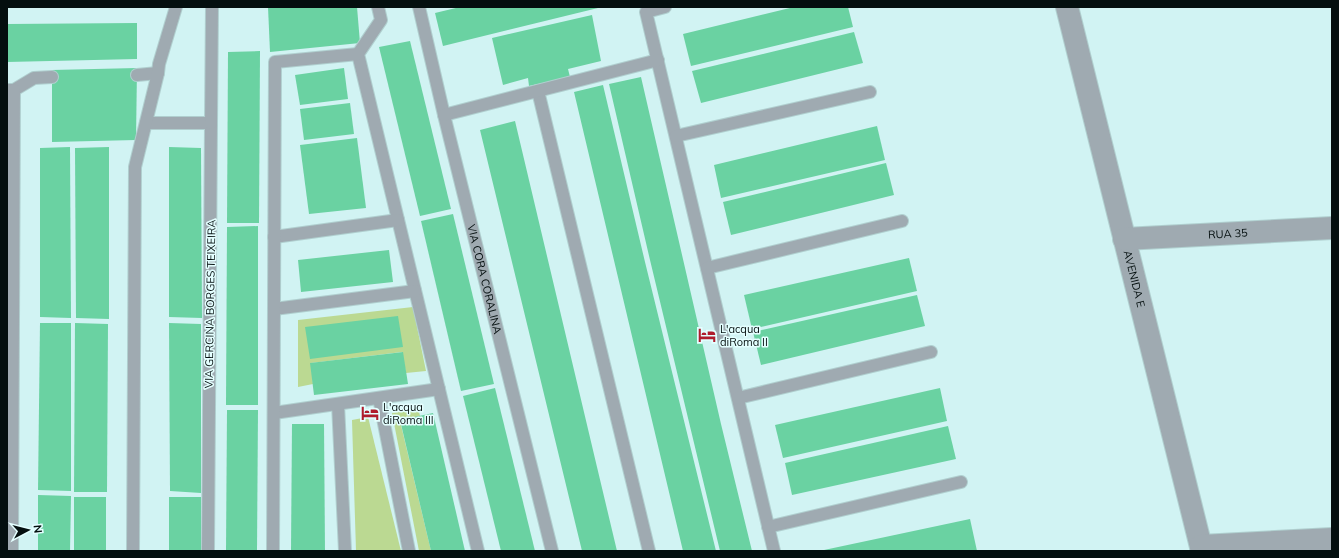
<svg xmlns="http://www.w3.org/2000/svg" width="1339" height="558" font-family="Mulish,sans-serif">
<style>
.green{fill:#bbd992}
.building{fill:#6ad2a2}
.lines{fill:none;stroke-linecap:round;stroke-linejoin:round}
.lane-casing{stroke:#b0cfcf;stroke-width:14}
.street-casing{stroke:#b0cfcf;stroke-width:24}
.lane{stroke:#9faab1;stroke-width:12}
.street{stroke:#9faab1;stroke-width:22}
.labels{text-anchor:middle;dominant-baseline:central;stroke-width:3;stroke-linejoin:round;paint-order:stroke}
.street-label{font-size:11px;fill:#040f0f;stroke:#e4ffff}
.poi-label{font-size:11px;fill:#040f0f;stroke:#e4ffff;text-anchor:start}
</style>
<rect width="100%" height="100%" fill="#d1f3f3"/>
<g class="green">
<path d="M413,307L426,371L406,373L402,352L311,363L313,384L298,387V320Z"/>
<path d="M418,408L420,416L400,421L431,551H419L392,413Z"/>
<path d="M368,417L401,551H356L352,420Z"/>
</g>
<g class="building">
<path d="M268,7H357L360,43L270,52Z"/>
<path d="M460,7H598V8L443,46L435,13Z"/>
<path d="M794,7H848L853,27L691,66L683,34Z"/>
<path d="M592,15L601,61L568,69L570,77L529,86L528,78L503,85L492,38Z"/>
<path d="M137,23V59L7,62V24Z"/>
<path d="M854,32L863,63L701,103L692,71Z"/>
<path d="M410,41L451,209L420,216L379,47Z"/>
<path d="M260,51L259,223H227L228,52Z"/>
<path d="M137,68L136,140L52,142V70Z"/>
<path d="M344,68L348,99L300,105L295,75Z"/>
<path d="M641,77L721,424L752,551H720L650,260L609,84Z"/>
<path d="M603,85L645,262L716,551H683L574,92Z"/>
<path d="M350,103L354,134L304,140L300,109Z"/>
<path d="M515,121L597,467L617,551H582L480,130Z"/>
<path d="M877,126L885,160L721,198L714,165Z"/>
<path d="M357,138L366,208L309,214L300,145Z"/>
<path d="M70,147L71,318L40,317V148Z"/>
<path d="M109,147V319L76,318L75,148Z"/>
<path d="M169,147L201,148L202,318L169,317Z"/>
<path d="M886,163L894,195L731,235L723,202Z"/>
<path d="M453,214L494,384L461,391L421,221Z"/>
<path d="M258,226V405H226L227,227Z"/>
<path d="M389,250L393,282L301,292L298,260Z"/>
<path d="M909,258L917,291L752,329L744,295Z"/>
<path d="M917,295L925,326L761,365L753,332Z"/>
<path d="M398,316L403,347L310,359L305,327Z"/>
<path d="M40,323H71V491L38,490Z"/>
<path d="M75,323L108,324L107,492H74Z"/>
<path d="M169,323L201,324V493L170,491Z"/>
<path d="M403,352L408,384L314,395L310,363Z"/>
<path d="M495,388L535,551H501L463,396Z"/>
<path d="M940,388L947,421L783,458L775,425Z"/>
<path d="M227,410H258L257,551H226Z"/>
<path d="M433,413L465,551H431L400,420Z"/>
<path d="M292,424H324L325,551H291Z"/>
<path d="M948,426L956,459L792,495L785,463Z"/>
<path d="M38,495L71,496L70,551H38Z"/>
<rect x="74" y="497" width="32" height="54"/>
<rect x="169" y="497" width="32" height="54"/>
<path d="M970,519L977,551H824V550Z"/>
</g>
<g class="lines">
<g class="lane-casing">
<g id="lane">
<path d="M378,7L381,20L358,54L478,551"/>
<path id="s1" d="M419,7L444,115L552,551"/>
<path d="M665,7L646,12L774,551"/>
<path d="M137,75L158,73"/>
<path d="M7,90H14L34,78L52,77"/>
<path d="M538,91L649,551"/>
<path d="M444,115L658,60"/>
<path d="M146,123H211L208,551"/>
<path d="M211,123L212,7"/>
<path d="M676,136L870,92"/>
<path d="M274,237L398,220"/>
<path d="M707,268L902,221"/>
<path d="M274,309L415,291"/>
<path d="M379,398L409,551"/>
<path d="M738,398L931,352"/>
<path d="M338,404L345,551"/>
<path d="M274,413L439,389"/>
<path d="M768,527L961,482"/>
<path d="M12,551L14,90"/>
<path d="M133,551L135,167L158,73L159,64L176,7"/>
<path d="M273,551L275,62L358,54"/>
</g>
</g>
<g class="street-casing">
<g id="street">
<path id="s2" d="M1067,7L1202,551"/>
<path id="s3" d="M1124,239L1332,228"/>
<path d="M1201,546L1332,539"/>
</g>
</g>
<use href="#lane" class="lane"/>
<use href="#street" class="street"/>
</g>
<defs>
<g id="hotel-bare" transform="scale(1.38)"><path d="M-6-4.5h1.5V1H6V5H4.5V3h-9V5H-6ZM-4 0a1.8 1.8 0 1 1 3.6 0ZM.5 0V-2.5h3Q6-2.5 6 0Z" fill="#af1c2c" stroke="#e4ffff" stroke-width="2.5" paint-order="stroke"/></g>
</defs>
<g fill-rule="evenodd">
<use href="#hotel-bare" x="707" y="335"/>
<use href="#hotel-bare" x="370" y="413"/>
</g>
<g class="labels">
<g class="street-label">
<text stroke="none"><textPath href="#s3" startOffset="104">RUA 35</textPath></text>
<text stroke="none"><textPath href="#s1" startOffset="280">VIA CORA CORALINA</textPath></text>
<text stroke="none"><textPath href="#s2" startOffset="280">AVENIDA E</textPath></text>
<text transform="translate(210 304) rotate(-89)">VIA GERCINA BORGES TEIXEIRA</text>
</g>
<g class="poi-label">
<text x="720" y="329">L'acqua<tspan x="720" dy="13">diRoma II</tspan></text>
<text x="383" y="407">L'acqua<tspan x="383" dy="13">diRoma III</tspan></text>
</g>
</g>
<rect width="1339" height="558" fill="none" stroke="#040f0f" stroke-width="16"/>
<g transform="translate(28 530) rotate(83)" stroke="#e4ffff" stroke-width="3" paint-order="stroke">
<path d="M0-3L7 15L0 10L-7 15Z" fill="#040f0f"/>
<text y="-6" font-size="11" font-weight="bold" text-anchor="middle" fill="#040f0f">N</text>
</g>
</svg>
